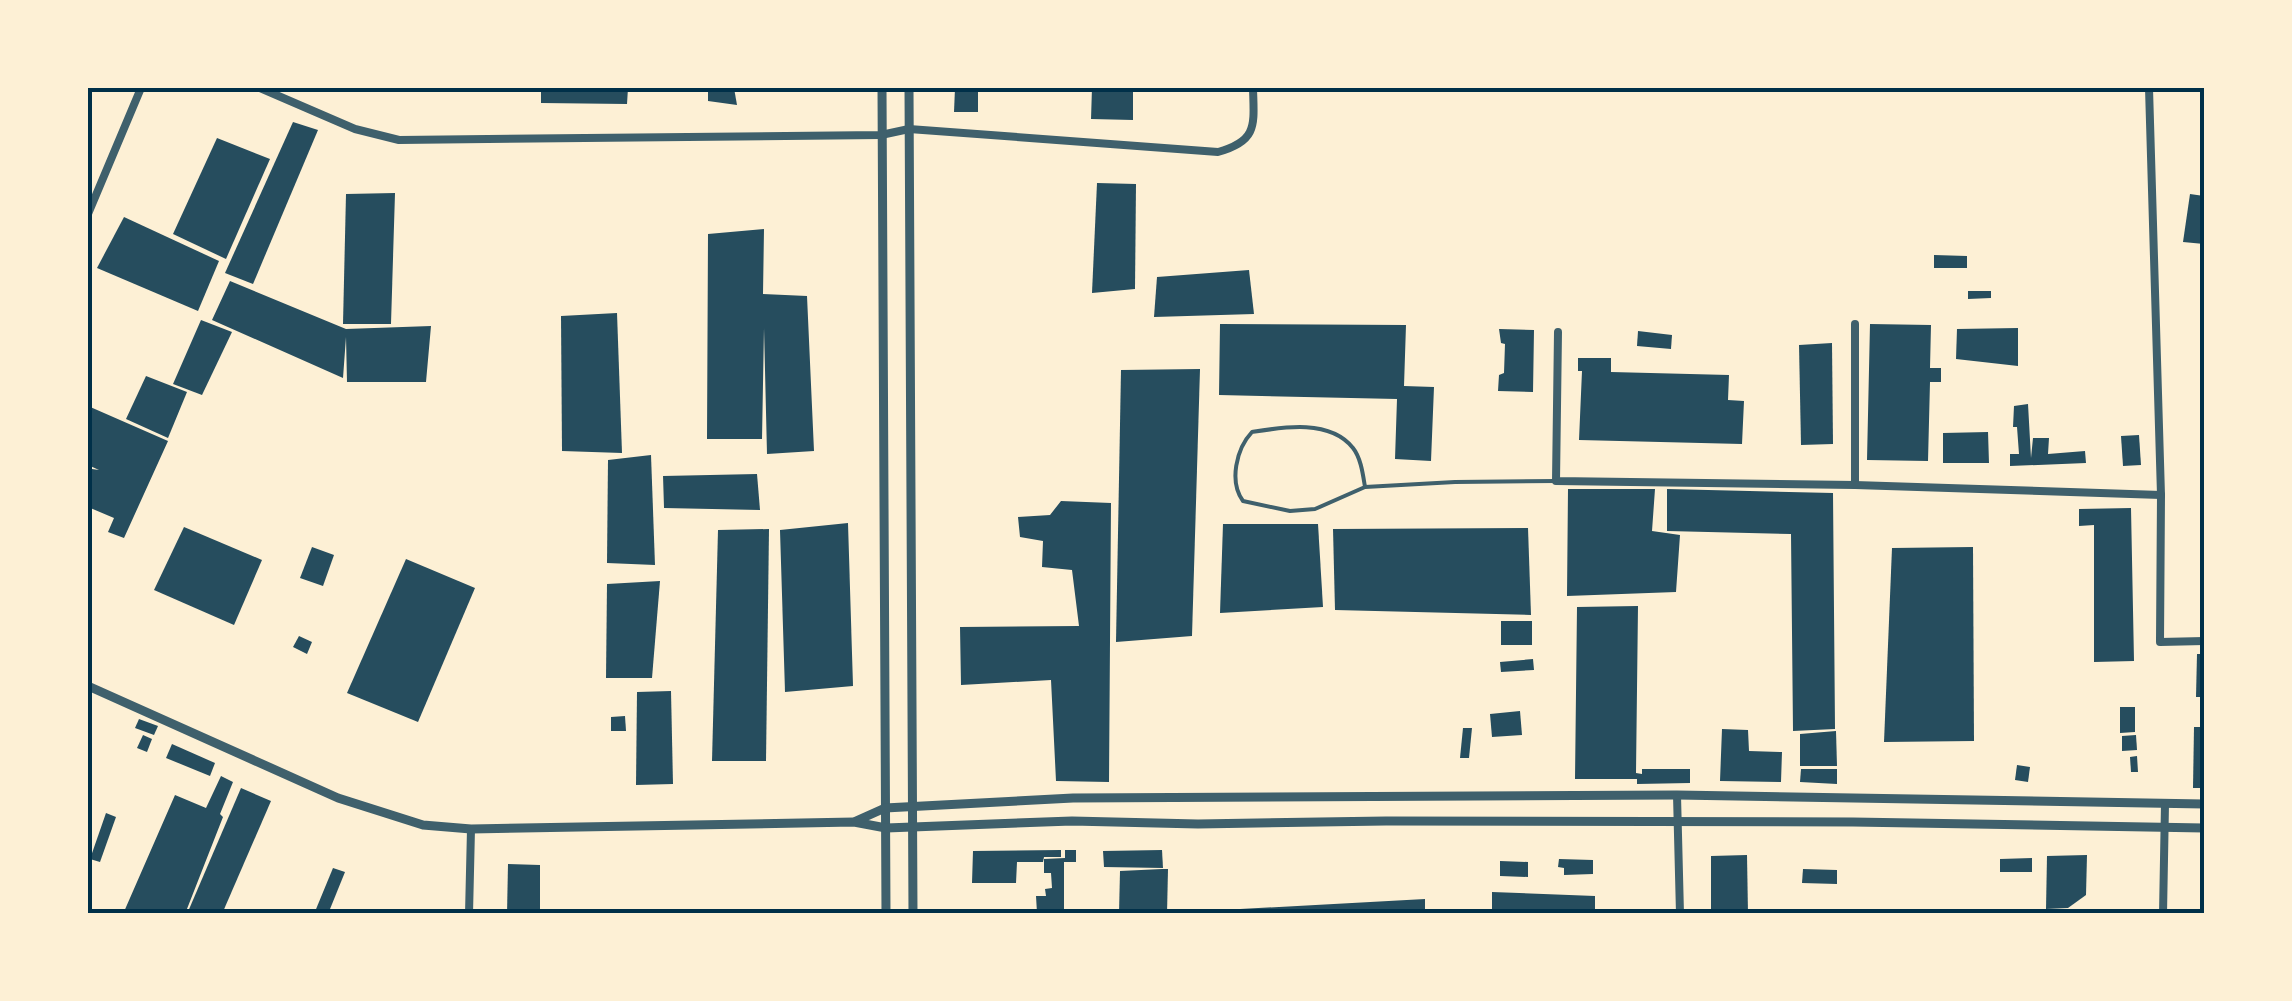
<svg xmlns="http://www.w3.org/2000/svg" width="2292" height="1001" font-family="'Nunito Sans',sans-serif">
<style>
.building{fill:#264d5e}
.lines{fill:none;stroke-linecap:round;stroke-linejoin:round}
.service{stroke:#3f606c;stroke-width:4}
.minor{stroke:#3f606c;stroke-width:8}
.tertiary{stroke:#3f606c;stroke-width:9}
.neatline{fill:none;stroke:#003049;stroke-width:4}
</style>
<rect width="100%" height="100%" fill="#fdf0d5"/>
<g class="building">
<path d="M541,88H628L627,104L541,103Z"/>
<path d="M708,88H734L737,105L708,101Z"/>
<path d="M955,88H978V112H954Z"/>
<path d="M1092,88H1133V120L1091,119Z"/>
<path d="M293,122L318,130L253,284L225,273Z"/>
<path d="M217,138L270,159L226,259L173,234Z"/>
<path d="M1097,183L1136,184L1135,289L1092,293Z"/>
<path d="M395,193L391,324H343L346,194Z"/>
<path d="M2190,194L2204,196V244L2183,242Z"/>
<path d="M124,217L219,261L198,311L97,268Z"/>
<path d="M764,229L763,294L807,296L814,451L767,454L764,328L762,439H707L708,234Z"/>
<path d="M1934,255L1967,256V268H1934Z"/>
<path d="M1249,270L1254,314L1154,317L1157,277Z"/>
<path d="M230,281L346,329L431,326L426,382H347L346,337L343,378L212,320Z"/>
<path d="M1968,291H1991V298L1968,299Z"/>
<path d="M617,313L622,453L562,451L561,316Z"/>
<path d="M201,320L232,332L202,395L173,384Z"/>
<path d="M1220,324L1406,325L1404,386L1434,387L1431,461L1395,459L1397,399L1219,395Z"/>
<path d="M1870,324L1931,325L1930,368H1941V382H1930L1928,461L1867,460Z"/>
<path d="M2018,328V366L1956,359L1957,329Z"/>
<path d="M1499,329L1534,330L1533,392L1498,391L1499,375L1504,373L1505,344L1501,343Z"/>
<path d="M1638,331L1672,335L1671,349L1637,346Z"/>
<path d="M1832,343L1833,444L1801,445L1799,345Z"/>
<path d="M1578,358H1611V372L1729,375L1728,400L1744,401L1742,444L1579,440L1582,371H1578Z"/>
<path d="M1200,369L1192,636L1116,642L1121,370Z"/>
<path d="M146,376L187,392L168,438L126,419Z"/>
<path d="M2028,404L2031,458L2033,438H2049L2048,454L2085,451L2086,463L2010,466V454H2019L2017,427H2013L2014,406Z"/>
<path d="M88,406L168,441L124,538L108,532L114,518L88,507V479L92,469L99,470L88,465Z"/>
<path d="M1988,432L1989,463H1943V433Z"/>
<path d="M2139,435L2141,465L2123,466L2121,436Z"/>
<path d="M651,455L655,565L607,563L608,460Z"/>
<path d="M757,474L760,510L664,508L663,476Z"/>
<path d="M1568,489H1655L1652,531L1680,535L1676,592L1567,596Z"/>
<path d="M1667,489L1833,493L1835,729L1793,731L1791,534L1667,531Z"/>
<path d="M1061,501L1111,503L1109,782L1056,781L1051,680L961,685L960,627L1079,626L1072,570L1042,567L1043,541L1020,537L1018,517L1050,515Z"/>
<path d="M2131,508L2134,661L2094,662V525L2079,526V509Z"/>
<path d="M848,523L853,686L785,692L780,530Z"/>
<path d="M1223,524H1318L1323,607L1220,613Z"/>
<path d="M184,527L262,560L234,625L154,590Z"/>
<path d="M1528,528L1531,615L1335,610L1333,529Z"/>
<path d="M769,529L766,761H712L718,530Z"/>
<path d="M312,547L334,555L323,586L300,578Z"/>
<path d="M1973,547L1974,741L1884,742L1892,548Z"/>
<path d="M406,559L475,588L418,722L347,693Z"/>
<path d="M660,581L652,678H606L607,584Z"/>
<path d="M1638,606L1636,773L1642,774V769H1690V783L1637,784V779H1575L1577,607Z"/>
<rect x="1501" y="621" width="31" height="24"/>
<path d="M299,636L312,642L307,654L293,647Z"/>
<path d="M2197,654H2204V697H2196Z"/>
<path d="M1533,659L1534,670L1501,672L1500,662Z"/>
<path d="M671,691L673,784L636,785L637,692Z"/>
<path d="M2120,707H2135V732L2120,733Z"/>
<path d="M1520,711L1522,735L1492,737L1490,714Z"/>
<path d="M625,716L626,731H611V717Z"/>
<path d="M139,719L158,726L154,735L135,728Z"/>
<path d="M2194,727H2204L2203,788H2193Z"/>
<path d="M1463,728H1472L1469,758H1460Z"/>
<path d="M1722,729L1748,730L1749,751L1782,752L1781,782L1720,781Z"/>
<path d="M1836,731L1837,766H1800V734Z"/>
<path d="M143,735L152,739L147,752L137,748Z"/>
<path d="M2136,735L2137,750L2122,751V736Z"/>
<path d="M172,744L215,763L210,776L166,758Z"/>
<path d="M2137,756L2138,772H2131L2130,757Z"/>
<path d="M2017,765L2030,767L2028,782L2015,780Z"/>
<path d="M1801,769H1837V784L1800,782Z"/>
<path d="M221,776L233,782L220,814L223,817L185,914H123L175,795L206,808Z"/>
<path d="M241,788L271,801L222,914H187Z"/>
<path d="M106,813L116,817L100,862L90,859Z"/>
<path d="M1061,850V857H1044L1043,862H1017L1016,883H972L973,851Z"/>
<path d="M1065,850H1076V862H1064V911L1037,913L1036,896H1046L1045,889L1052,888L1051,873H1044V859L1065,858Z"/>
<path d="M1162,850L1163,868L1104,867L1103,851Z"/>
<path d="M1747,855L1748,914H1711V856Z"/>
<path d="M2087,855L2086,895L2068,908L2046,909L2047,856Z"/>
<path d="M2032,858V872H2000V859Z"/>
<path d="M1559,859L1593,860V874L1564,875V868L1558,867Z"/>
<path d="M1500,861L1528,862V877L1500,876Z"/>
<path d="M508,864L540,865V914H507Z"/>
<path d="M333,868L345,872L328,914H314Z"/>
<path d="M1162,869H1168L1167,914H1119L1120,871Z"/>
<path d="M1803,869L1837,870V884L1802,883Z"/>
<path d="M1492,892L1595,896V914H1492Z"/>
<path d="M1425,899V914H1240V909Z"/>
</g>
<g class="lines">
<path class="service" d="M1365,487C1363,475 1361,458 1353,448C1330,419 1283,427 1252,432C1236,449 1229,482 1243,501L1290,511L1315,509L1365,487L1455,482L1556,481"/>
<g class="minor">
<path d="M260,88L355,129L399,140L881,135L909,129L1218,152C1258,141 1254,125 1253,88"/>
<path d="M2149,88L2161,495L2160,642L2204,641"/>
<path d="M88,214L141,88"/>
<path d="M1855,324V485"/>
<path d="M1558,332L1556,481L1855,485L2161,495"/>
<path d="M1677,795L1680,914"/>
<path d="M469,914L471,829"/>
<path d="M2163,914L2165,804"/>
</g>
<g class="tertiary">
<path d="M882,88L886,914"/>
<path d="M909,88L913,914"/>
<path d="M88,686L338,798L423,825L471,829L854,822L886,828L1072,821L1198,824L1386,821L1853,822L2204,828"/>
<path d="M856,821L885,808L1073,798L1677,795L2204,804"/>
</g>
</g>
<rect width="2292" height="1001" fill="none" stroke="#fdf0d5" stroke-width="180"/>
<rect x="90" y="90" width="2112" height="821" class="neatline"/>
</svg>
